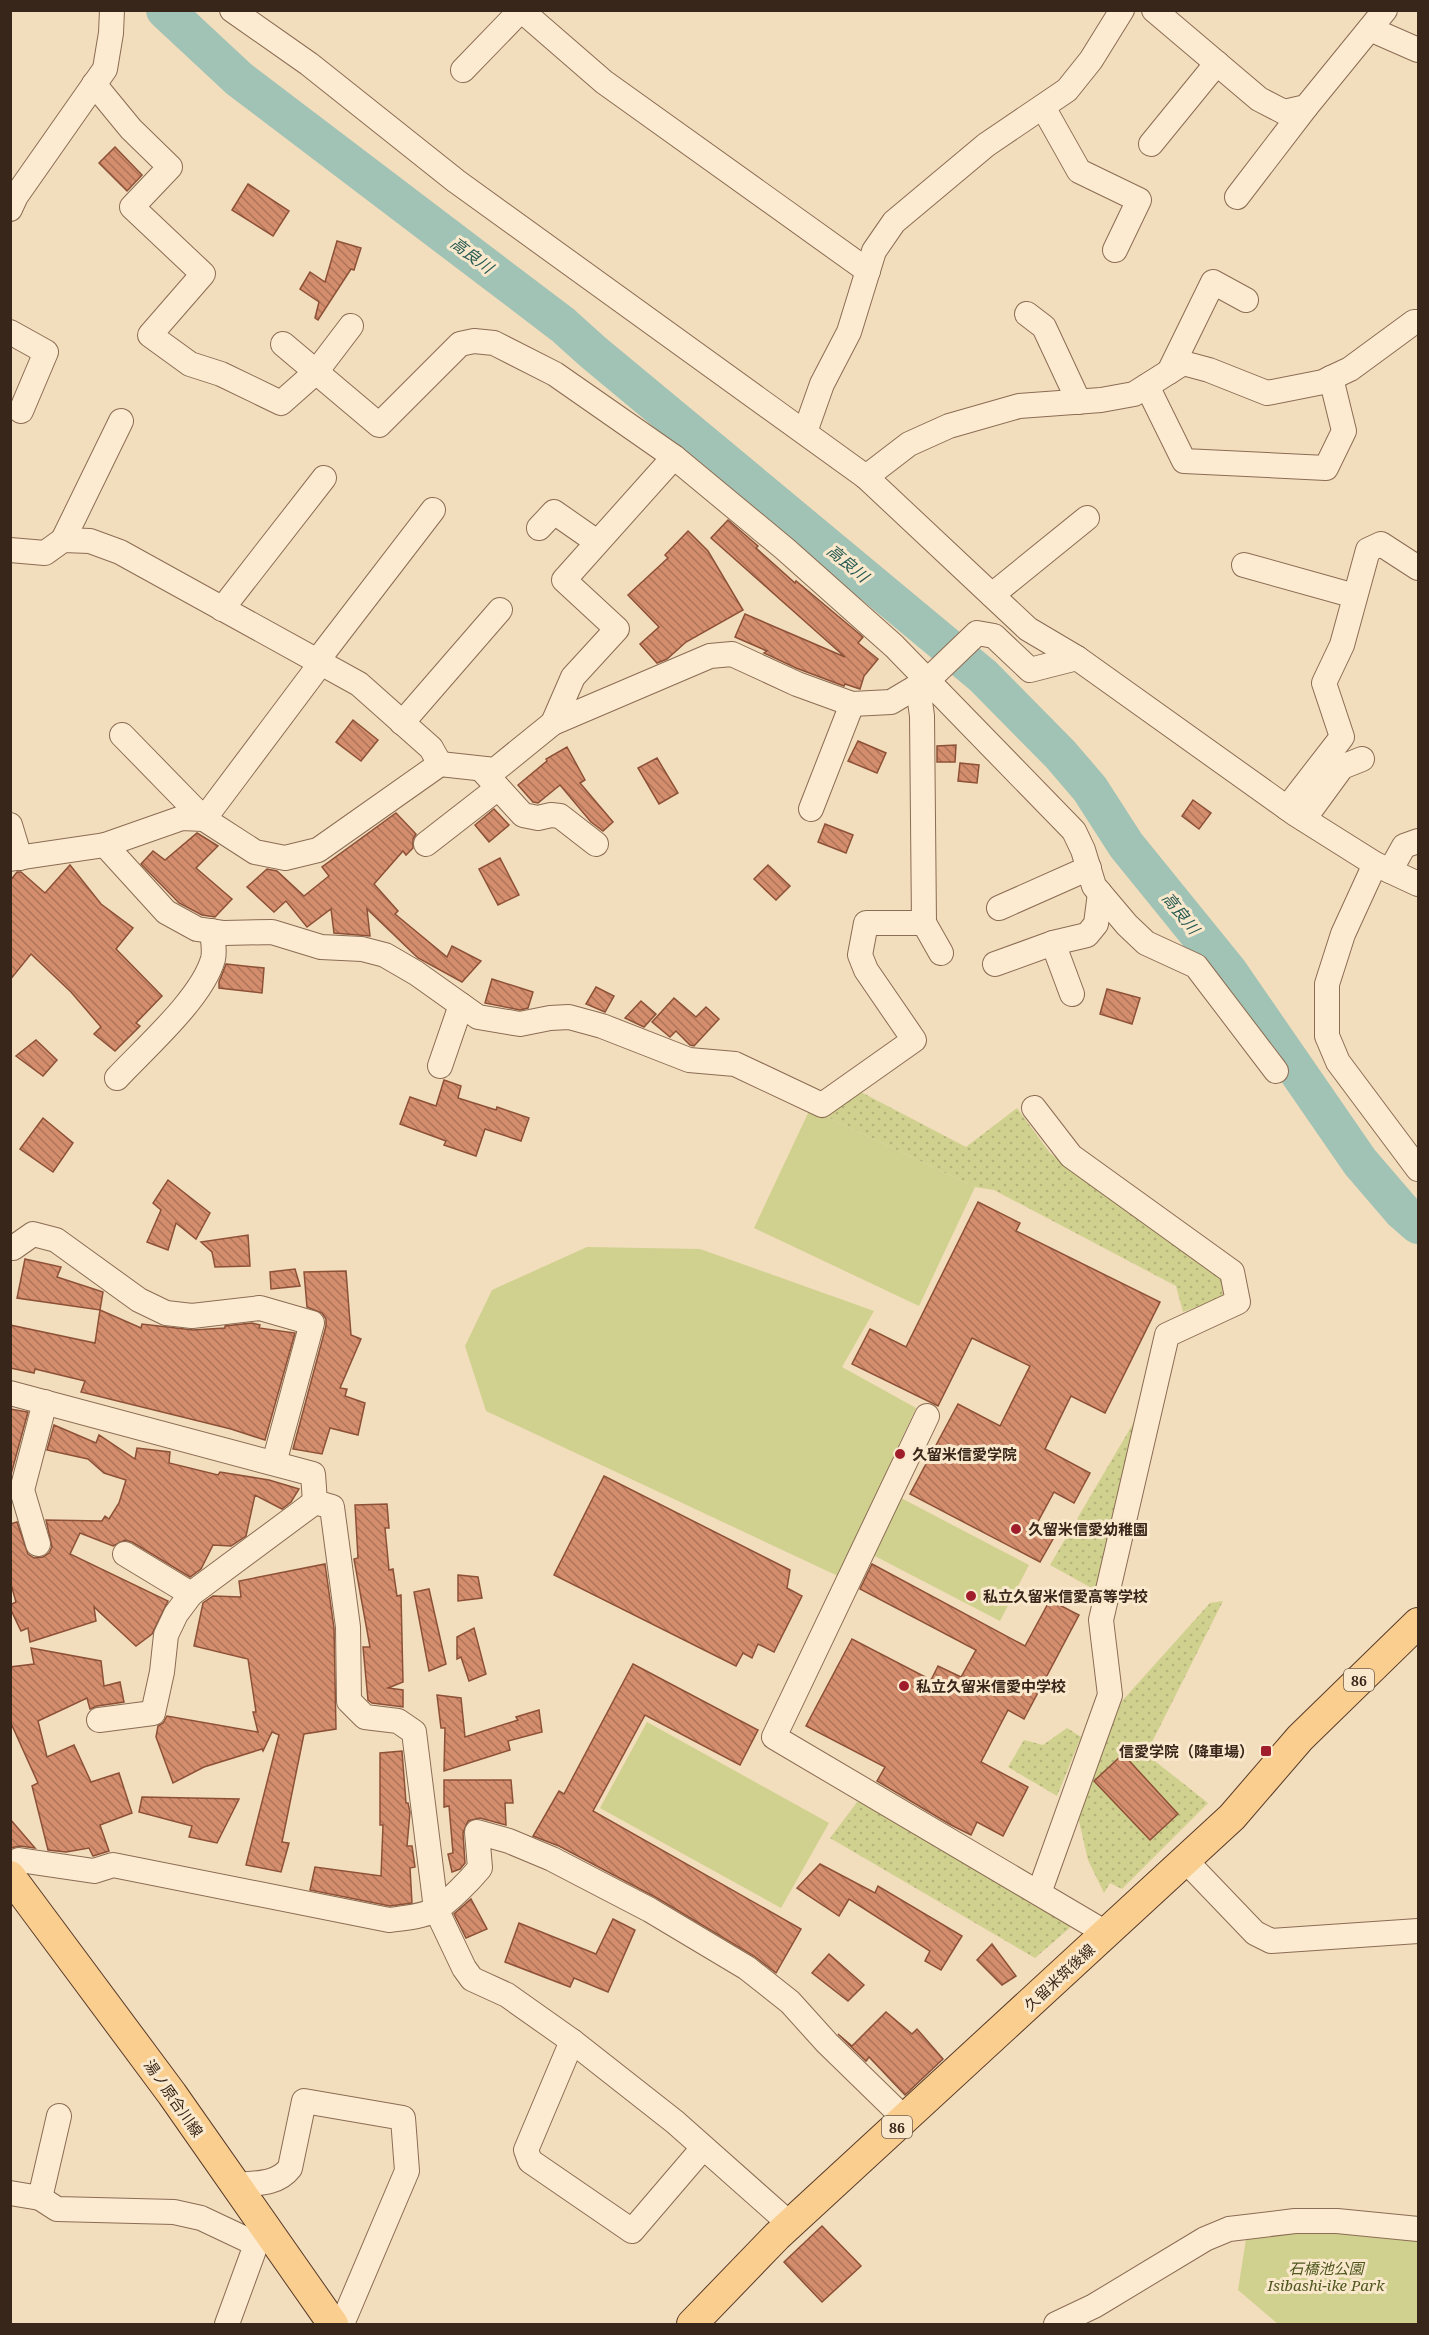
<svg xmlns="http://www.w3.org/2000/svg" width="1429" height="2335" font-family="'Noto Serif','Noto Sans JP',serif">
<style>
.grass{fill:url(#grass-dots)}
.green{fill:#d0d18f}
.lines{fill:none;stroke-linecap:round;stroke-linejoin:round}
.river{stroke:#a0c3b5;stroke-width:38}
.building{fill:url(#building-back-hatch);stroke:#8d5137;stroke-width:1.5}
.minor-casing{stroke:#8b6c54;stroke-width:26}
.major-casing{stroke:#583a29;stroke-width:32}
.minor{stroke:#fcebd0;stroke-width:24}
.major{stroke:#face8f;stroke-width:30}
.poi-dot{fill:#a01e2b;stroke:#f9e8cc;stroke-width:2}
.labels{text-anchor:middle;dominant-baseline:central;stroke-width:6;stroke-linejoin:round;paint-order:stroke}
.shield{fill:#f9e8cc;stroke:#73604f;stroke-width:1.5}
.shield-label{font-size:14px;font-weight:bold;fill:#39261a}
.poi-label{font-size:15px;font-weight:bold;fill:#39261a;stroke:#f9e8cc;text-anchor:start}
.street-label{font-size:15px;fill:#39261a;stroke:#f9e8cc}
.park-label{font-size:15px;font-style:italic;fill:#4f571f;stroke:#f9e8cc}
.water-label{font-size:16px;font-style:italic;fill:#285a52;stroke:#f9e8cc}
</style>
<defs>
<pattern id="grass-dots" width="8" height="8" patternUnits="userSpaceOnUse" patternTransform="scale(1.5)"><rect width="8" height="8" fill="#d0d18f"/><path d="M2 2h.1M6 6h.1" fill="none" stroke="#b3b37b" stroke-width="1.8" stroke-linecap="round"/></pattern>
<pattern id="building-back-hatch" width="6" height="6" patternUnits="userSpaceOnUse" patternTransform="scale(1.5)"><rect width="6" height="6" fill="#d48e6e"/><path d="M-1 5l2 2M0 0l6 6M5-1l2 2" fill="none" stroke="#ad745a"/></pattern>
</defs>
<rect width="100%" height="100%" fill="#f2ddbc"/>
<g class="grass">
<path d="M857,1090L966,1147L1017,1108L1050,1153L1222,1278L1223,1297L1183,1312L1176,1286L994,1190L975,1187L810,1109Z"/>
<path d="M1144,1405L1099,1592L1050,1565Z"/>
<path d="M1223,1601L1146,1754L1208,1803L1122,1889L1110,1883L1104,1893L1088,1860L1078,1817L1090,1782L1122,1701L1210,1603Z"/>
<path d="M1067,1728L1081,1737L1057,1796L1008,1767L1024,1740L1043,1745Z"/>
<path d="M858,1801L1073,1925L1035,1958L830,1838Z"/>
</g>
<g class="green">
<path d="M810,1109L975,1187L919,1306L754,1228Z"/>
<path d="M587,1247L700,1249L874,1311L842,1367L916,1408L838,1576L486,1411L465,1346L492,1290Z"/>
<path d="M901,1498L1029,1565L1000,1621L871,1554Z"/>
<path d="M647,1722L829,1823L781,1908L600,1808Z"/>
<path d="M1335,2228L1418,2237V2324H1278L1238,2290L1247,2233Z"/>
</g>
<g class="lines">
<path class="river" d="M165,10L239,79L563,325L593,352L983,676L1060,754L1090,789L1126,845L1229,972L1360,1162L1403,1212L1418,1225"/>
</g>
<g class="building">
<path d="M115,147L142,175L127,191L99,163Z"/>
<path d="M248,184L289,211L273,236L232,210Z"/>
<path d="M337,241L361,248L354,270L351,269L318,320L315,318L319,302L300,289L310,272L325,282Z"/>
<path d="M728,520L758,546L756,548L795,583L796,581L863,637L858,643L878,659L864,676L860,689L845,684L844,686L796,668L764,653L767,651L735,637L745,614L845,657L711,538Z"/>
<path d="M688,531L708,551L743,610L686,642L667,659L657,663L640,644L659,627L628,595L668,558L665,555Z"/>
<path d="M353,720L378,740L361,761L336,742Z"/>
<path d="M858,741L886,753L877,773L848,761Z"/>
<path d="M956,745L955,762H937V746Z"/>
<path d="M567,747L585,780L580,783L613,822L603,831L591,822L560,785L538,803L533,802L518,785L547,761L546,759Z"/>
<path d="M657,758L678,793L659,804L638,768Z"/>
<path d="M960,763L979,765L977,783L958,781Z"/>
<path d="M1193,800L1211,813L1199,829L1182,816Z"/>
<path d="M494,809L509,825L489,842L475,825Z"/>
<path d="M396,813L416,834L413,839V848L406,855L403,851L374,884L398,911L395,914L447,957L452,946L481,961L462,982L418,958L367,909L370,936L334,933L331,909L307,927L286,901L274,912L247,887L267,869L277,871L304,896L329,876L322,867Z"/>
<path d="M825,824L853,835L846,853L818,842Z"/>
<path d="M197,833L218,846L196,868L232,899L215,917L202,915L179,903L141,864L153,851L165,860Z"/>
<path d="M500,858L519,895L498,905L479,869Z"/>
<path d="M70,865L101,904L133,928L116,949L162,996L136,1023L140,1026L115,1051L94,1034L101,1027L71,992L31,954L10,980V881L17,872H21L45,893Z"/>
<path d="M768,865L790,886L776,900L754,879Z"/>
<path d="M226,964L264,968L262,993L219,988V982Z"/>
<path d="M492,979L533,992L528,1008L520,1010L485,1003Z"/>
<path d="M596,987L614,996L605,1012L586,1004Z"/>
<path d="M1107,989L1140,998L1132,1024L1100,1014Z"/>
<path d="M674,998L696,1017L706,1007L719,1019L694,1046L690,1045L676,1031L670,1037L652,1022Z"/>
<path d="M641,1001L656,1014L644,1027L625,1018Z"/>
<path d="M36,1040L57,1060L43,1076L16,1056Z"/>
<path d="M444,1080L461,1086L458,1098L496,1110L497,1107L529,1118L521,1141L485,1129L476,1156L444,1145L446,1141L400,1124L410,1097L436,1106Z"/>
<path d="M43,1118L73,1143L53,1172L20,1149Z"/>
<path d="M168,1180L210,1213L196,1239L176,1223L168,1250L147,1242L161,1210L153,1203Z"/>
<path d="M978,1202L1020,1223L1016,1231L1160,1302L1105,1413L1071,1396L1045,1449L1090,1473L1074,1503L1054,1492L1034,1529L1053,1539L1040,1562L910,1494L958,1404L1000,1426L1030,1366L972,1338L938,1406L852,1364L870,1329L906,1347Z"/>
<path d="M248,1235L250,1266L215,1267L212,1252L201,1242Z"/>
<path d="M25,1259L61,1267L57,1277L103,1292L100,1310L17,1298Z"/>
<path d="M295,1269L300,1286L271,1289L270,1272Z"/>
<path d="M346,1271L351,1335L361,1339L340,1388L347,1389L345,1396L365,1403L358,1435L330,1428L322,1454L293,1449L326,1326V1319L322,1313L307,1307L304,1272Z"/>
<path d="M100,1310L141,1328L142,1324L193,1330L225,1328V1326L252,1323L260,1325L259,1328L295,1333L265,1440L231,1429L81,1392L85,1381L35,1369L34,1373L10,1368V1325L95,1343Z"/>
<path d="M10,1409L28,1412L10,1478Z"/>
<path d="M54,1425L96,1443L99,1435L135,1459L137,1448L170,1452L169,1463L218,1475L220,1472L269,1480L299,1489L291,1502L282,1509L255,1495L246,1536L231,1546L213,1545L201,1569L190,1577L132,1542L125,1540L113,1546L80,1533L70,1554L168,1601L152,1634L136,1646L94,1607L96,1621L30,1642L28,1628L21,1631L10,1608V1605L16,1602L10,1581V1524L17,1522L28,1554L34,1558L43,1557L49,1553L52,1547L46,1520L102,1521L105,1516L109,1519L119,1503L126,1480L104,1473L88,1459L47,1450Z"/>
<path d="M604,1476L790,1570L787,1588L802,1596L774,1652L758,1644L752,1658L743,1653L736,1666L554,1575Z"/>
<path d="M387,1504L389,1528H385L389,1570L393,1569L397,1596L401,1595L403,1682L388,1688L403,1690V1707L372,1703L368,1700L363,1647H370L354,1559L358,1558L355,1505Z"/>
<path d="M325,1564L334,1628L336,1729L304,1734L282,1842L289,1843L281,1872L246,1865L279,1735L272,1732L263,1751L262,1749L204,1767L173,1783L156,1737L158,1726L163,1723L167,1716L258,1732L253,1712H256L248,1659L194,1646L203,1603L213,1596L241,1597L239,1581Z"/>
<path d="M872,1564L1025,1646L1050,1600L1079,1615L1024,1719L1008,1710L981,1762L1028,1787L1003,1836L977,1822L971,1835L951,1825L877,1781L885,1767L806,1726L852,1639L931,1680L938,1666L961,1677L976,1650L860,1589Z"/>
<path d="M458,1575L478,1577L482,1598L458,1601Z"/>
<path d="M429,1589L446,1664L429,1671L414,1592Z"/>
<path d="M474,1628L486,1674L469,1681L461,1657L457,1659V1637Z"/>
<path d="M31,1648L101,1661L104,1686L120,1682L124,1702L97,1706L90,1709L87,1698L38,1721L47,1757L74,1745L91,1782L119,1773L132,1813L100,1825L109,1851L93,1856L89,1848L66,1852L48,1850L32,1786L38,1783L10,1721V1667L34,1664Z"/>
<path d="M633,1664L758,1730L740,1765L645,1715L593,1811L801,1929L776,1973L754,1956L657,1898L559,1846L533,1836L559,1791L564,1794Z"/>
<path d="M437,1695L461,1698L465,1737L518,1720L516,1717L539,1710L542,1732L508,1741L510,1750L444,1771L445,1728H441Z"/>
<path d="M402,1751L406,1803H408L410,1812L407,1846H412L415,1867L410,1868L412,1903L390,1906L310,1890L315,1867L381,1876L383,1825H380V1753Z"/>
<path d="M1123,1754L1178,1814L1150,1840L1094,1781Z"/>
<path d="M444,1780H511L513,1803H505L506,1825L480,1818L468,1821L463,1833L465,1863L460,1869L452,1872L448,1854L453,1853L449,1806L444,1807Z"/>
<path d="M142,1797L239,1799L217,1843L189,1837L192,1826L139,1812Z"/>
<path d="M10,1819L35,1848L20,1846L10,1848Z"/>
<path d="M820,1864L875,1893L878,1886L962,1936L941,1970L925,1961L930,1951L849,1899L839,1916L797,1888Z"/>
<path d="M471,1899L487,1929L466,1938L454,1914Z"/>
<path d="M613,1919L635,1930L608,1992L574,1978L570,1987L505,1962L519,1923L596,1954Z"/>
<path d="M992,1944L1016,1976L1002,1985L977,1960Z"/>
<path d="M829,1954L864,1985L848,2001L812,1973Z"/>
<path d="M886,2012L912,2034L917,2029L943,2059L905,2095L869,2057L866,2061L838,2034L852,2046Z"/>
<path d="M822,2226L861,2266L822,2302L784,2262Z"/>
</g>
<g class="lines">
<g class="minor-casing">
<g id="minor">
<path d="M232,10L309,64L456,181L866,477L1028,629L1077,658L1294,813L1375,864L1418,884"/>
<path d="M521,10L604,82L868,271"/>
<path d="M1154,10L1259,99L1284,112L1306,107L1385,10"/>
<path d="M1370,29L1418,50"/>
<path d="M463,70L521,10"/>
<path d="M94,84L131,129L170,167L132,207L203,274L150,335L190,364L221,374L281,403L316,372L351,326"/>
<path d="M1043,107L1079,171L1139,200L1115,250"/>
<path d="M1151,144L1217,63"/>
<path d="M1237,197L1306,107"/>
<path d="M10,209L16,196L105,69L111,33L112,10"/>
<path d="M1027,314L1044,327L1079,402"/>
<path d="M10,332L46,352L21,411"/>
<path d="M283,344L379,425L460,344L474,341L494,343L555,374L674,457"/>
<path d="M1169,372L1213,282L1246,300"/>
<path d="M1147,386L1184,461L1326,468L1344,431L1331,378"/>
<path d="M805,432L822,384L849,332L874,251L894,222L986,145L1067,90L1091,60L1122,10"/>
<path d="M866,477L909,444L949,426L1019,406L1101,400L1134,394L1183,363L1209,370L1267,393L1323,382L1331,378L1350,369L1414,322H1418"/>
<path d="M539,528L554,512L597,542"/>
<path d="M63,540L121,421"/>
<path d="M10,550L45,553L63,540L90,541L120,552L359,684L431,748L440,764"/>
<path d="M1244,565L1355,596"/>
<path d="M992,595L1087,518"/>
<path d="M222,609L324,478"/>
<path d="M317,661L433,510"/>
<path d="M918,687L922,716L924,923L941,953"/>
<path d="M402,723L500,610"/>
<path d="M553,723L573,677L617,629L564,580L674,457L785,549L894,646L1074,831L1083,850L1094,886L1127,925L1146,943L1196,966L1276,1071"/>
<path d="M122,735L204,819L321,663"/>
<path d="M481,769L523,815L538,818L551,815L560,816L596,844"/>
<path d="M1287,808L1342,737L1324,683L1342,645L1368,550L1381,544L1418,568"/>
<path d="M811,809L852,704"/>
<path d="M1304,819L1342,767L1362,759"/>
<path d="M10,825L20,858"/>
<path d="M426,844L498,788"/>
<path d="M105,845L166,912L197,929L224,933L272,932L321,947L362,949L385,955L416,973L478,1017L520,1024L550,1018L569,1017L602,1026L689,1060L735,1064L822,1105L914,1040L866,970L860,955L866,923H924"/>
<path d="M10,859L105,845L182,818L204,819L255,852L285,858L318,850L440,764L495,770L553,723L710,656L732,654L797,684L852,704L891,702L928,680L977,633L994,636L1030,670L1077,658"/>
<path d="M1375,864L1343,934L1327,984V1036L1338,1062L1418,1169"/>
<path d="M1390,871L1404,846L1418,841"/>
<path d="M999,908L1089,868"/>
<path d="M1053,943L1072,994"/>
<path d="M995,964L1053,943L1087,935L1096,924L1100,893"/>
<path d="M440,1066L461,1005"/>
<path d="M117,1078C146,1047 202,998 213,959C215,951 213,940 212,931"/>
<path d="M1034,1108L1071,1156L1232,1272L1238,1302L1167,1335L1101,1620L1110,1695L1039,1893"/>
<path d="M13,1248L33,1234L56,1240L139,1300L166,1313L192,1316L260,1308L312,1323L274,1463"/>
<path d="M10,1393L313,1474L315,1502L332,1507L348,1627L349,1701L365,1717L398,1721L414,1732L436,1909L464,1968L472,1979L507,1995L572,2041L675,2122L790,2224"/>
<path d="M927,1416L774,1737L1106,1933"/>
<path d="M38,1544L22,1490L45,1402"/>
<path d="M125,1554L191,1594L315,1502"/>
<path d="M99,1720L153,1713L162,1672L166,1635L176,1614L191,1594"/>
<path d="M1185,1860L1255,1933L1271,1941L1418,1931"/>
<path d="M10,1864L19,1860L94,1871L113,1865L389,1920C404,1918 421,1917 435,1910C449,1902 470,1880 480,1868L477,1832L509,1841L552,1859L650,1910L747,1968L790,2002L827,2043L905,2119"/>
<path d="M572,2041L526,2150L530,2161L632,2231L703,2148"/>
<path d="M235,2185C255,2183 277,2185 290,2168L304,2101L403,2118L407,2171L342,2324"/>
<path d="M10,2193L40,2198L59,2116"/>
<path d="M40,2198L57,2209L174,2212L201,2218L256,2244"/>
<path d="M227,2324L261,2231"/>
<path d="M1056,2324L1094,2306L1205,2239L1229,2229L1295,2221H1337L1418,2229"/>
</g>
</g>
<g class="major-casing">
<g id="major">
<path d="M10,1876L172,2094L333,2324"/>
<path d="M692,2324L777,2236L1232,1817L1300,1738L1418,1623"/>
</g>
</g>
<use href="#minor" class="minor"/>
<use href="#major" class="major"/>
</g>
<g class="poi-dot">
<circle cx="900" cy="1454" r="6"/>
<circle cx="1016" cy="1529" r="6"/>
<circle cx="971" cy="1596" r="6"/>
<circle cx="904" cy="1686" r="6"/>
<rect x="1260" y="1745" width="12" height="12" rx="3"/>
</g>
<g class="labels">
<g class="shield">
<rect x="1344" y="1669" width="30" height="22" rx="4.5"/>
<rect x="882" y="2116" width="30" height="22" rx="4.5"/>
</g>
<g class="shield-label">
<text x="1359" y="1680">86</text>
<text x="897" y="2127">86</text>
</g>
<g class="poi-label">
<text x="912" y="1454">久留米信愛学院</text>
<text x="1028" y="1529">久留米信愛幼稚園</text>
<text x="983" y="1596">私立久留米信愛高等学校</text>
<text x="916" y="1686">私立久留米信愛中学校</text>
<text x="1254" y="1751" text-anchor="end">信愛学院（降車場）</text>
</g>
<g class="street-label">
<text transform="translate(1059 1977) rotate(-43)">久留米筑後線</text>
<text transform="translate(174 2098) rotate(55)">湯ノ原合川線</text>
</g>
<g class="park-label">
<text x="1326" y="2268">石橋池公園<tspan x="1326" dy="17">Isibashi-ike Park</tspan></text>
</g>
<g class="water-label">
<text transform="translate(472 255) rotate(37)">高良川</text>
<text transform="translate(848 563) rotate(40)">高良川</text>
<text transform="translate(1181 913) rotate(51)">高良川</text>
</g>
</g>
<rect width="1429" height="2335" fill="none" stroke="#39261a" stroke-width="24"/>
</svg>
